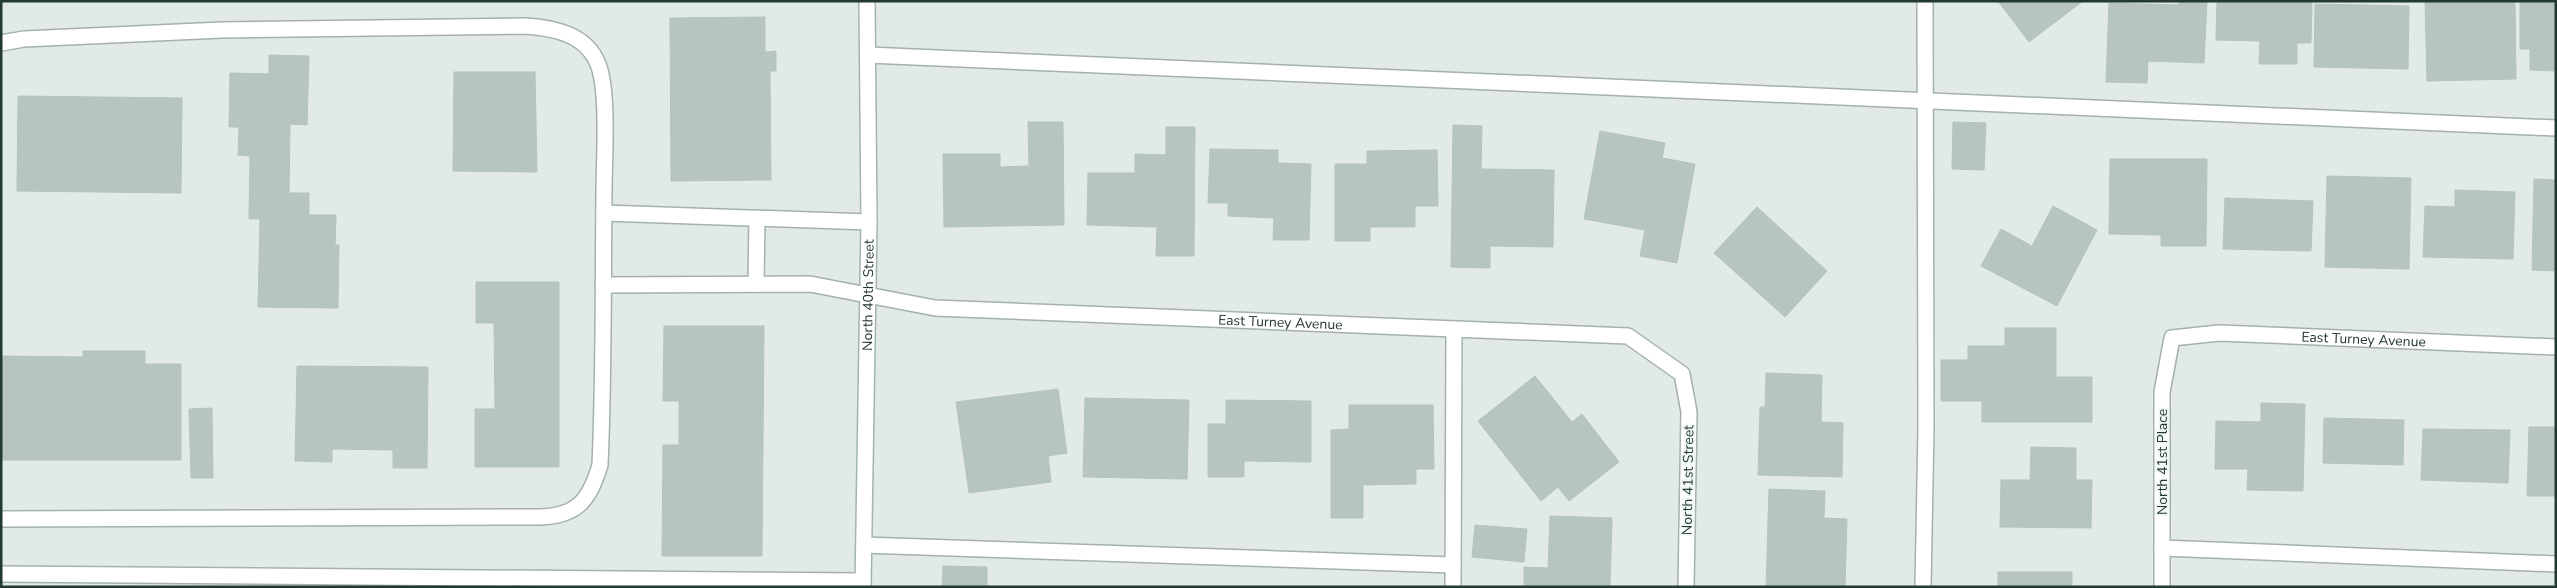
<svg xmlns="http://www.w3.org/2000/svg" width="2557" height="588" font-family="'Nunito Sans',sans-serif">
<style>
.building{fill:#b6c5bf;stroke:#b4c3bd}
.lines{fill:none;stroke-linecap:round;stroke-linejoin:round}
.service-casing{stroke:#a4b1ad;stroke-width:18}
.minor-casing{stroke:#a4b1ad;stroke-width:18}
.secondary-casing{stroke:#a1b5ad;stroke-width:18}
.service{stroke:#fff;stroke-width:15}
.minor{stroke:#fff;stroke-width:15}
.secondary{stroke:#fff;stroke-width:15}
.labels{text-anchor:middle;dominant-baseline:central;stroke-width:4;stroke-linejoin:round;paint-order:stroke}
.street-label{font-size:14px;fill:#233933;stroke:#f1f7f4}
</style>
<rect width="100%" height="100%" fill="#e1eae6"/>
<g class="building">
<path d="M1998,1H2083L2029,42Z"/>
<path d="M2179,1H2207L2204,63L2148,61L2147,83L2106,82L2109,3L2179,5Z"/>
<path d="M2217,1H2312L2311,43H2297V64H2259L2260,41L2216,40Z"/>
<path d="M2425,1H2515L2516,79L2427,81Z"/>
<path d="M2520,1H2556V71L2530,70V49H2520Z"/>
<path d="M2315,4L2409,6L2408,69L2314,67Z"/>
<path d="M765,17V52L776,51V71H770L771,180L671,181L670,18Z"/>
<path d="M269,55L309,56L307,125L290,124L289,193H309V215H336L335,245H339L338,308L258,307L260,219H249L250,156L238,155L239,127H229L230,73L269,74Z"/>
<path d="M454,72H535L537,172L453,171Z"/>
<path d="M18,96L182,98L181,193L17,191Z"/>
<path d="M1028,122H1063L1064,225L944,227L943,154H1000V167L1029,166Z"/>
<path d="M1953,122L1986,123L1984,170L1952,169Z"/>
<path d="M1453,125L1482,126L1481,169L1554,170L1553,247L1490,246V268L1451,267Z"/>
<path d="M1166,127H1195L1194,256H1156L1157,227L1087,225L1088,173H1135V154L1166,155Z"/>
<path d="M1600,131L1665,143L1662,158L1695,164L1677,263L1640,256L1645,230L1584,219Z"/>
<path d="M1210,149L1278,150V163L1311,164L1309,240H1273L1274,218L1228,216V203H1208Z"/>
<path d="M1437,150L1438,206H1415V227H1370V241H1335V164H1367V151Z"/>
<path d="M2110,159H2207L2206,246H2161V235L2109,234Z"/>
<path d="M2327,176L2411,178L2409,269L2325,267Z"/>
<path d="M2534,179L2556,180V271L2532,270Z"/>
<path d="M2455,190L2515,192L2513,259L2423,257L2425,206L2455,207Z"/>
<path d="M2225,198L2313,201L2311,251L2223,249Z"/>
<path d="M2053,206L2097,230L2057,306L1981,266L2001,229L2032,246Z"/>
<path d="M1757,207L1827,271L1785,317L1714,253Z"/>
<path d="M476,282H559V467H475V409H495L494,323H476Z"/>
<path d="M664,326H764L762,556H662L663,445H679V401H663Z"/>
<path d="M2005,328H2056V377H2092V422H1982V401H1941V360H1968V346H2005Z"/>
<path d="M83,351H145V364H181V460H1V356L83,357Z"/>
<path d="M297,366L428,367L427,468H393V450L332,449V462L295,461Z"/>
<path d="M1766,373L1822,375L1821,422L1843,423L1842,477L1758,475L1760,407H1765Z"/>
<path d="M1535,376L1572,422L1582,414L1619,462L1569,501L1558,487L1541,501L1478,421Z"/>
<path d="M1058,389L1067,453L1048,456L1051,482L969,493L956,402Z"/>
<path d="M1085,398L1189,400L1187,479L1083,477Z"/>
<path d="M1226,400L1311,401V462L1244,461V477H1208V424H1226Z"/>
<path d="M2261,403L2305,404L2303,491L2247,490L2248,469H2215L2216,421L2261,422Z"/>
<path d="M1349,405H1433L1434,469H1416V484L1363,485V518H1331V430L1349,429Z"/>
<path d="M212,408L213,478H191L189,409Z"/>
<path d="M2324,418L2404,420L2403,465L2323,463Z"/>
<path d="M2529,427H2556V496H2527Z"/>
<path d="M2423,429L2510,430L2508,483L2421,480Z"/>
<path d="M2031,447L2076,448V480H2092L2091,528L2000,527L2001,480H2030Z"/>
<path d="M1769,489L1825,491L1824,518L1847,519L1845,587H1766Z"/>
<path d="M1550,516L1612,518L1610,587H1524V567L1548,568Z"/>
<path d="M1475,525L1527,529L1524,562L1472,557Z"/>
<path d="M943,566L987,567V587H942Z"/>
<rect x="1998" y="572" width="74" height="15"/>
</g>
<g class="lines">
<g class="service-casing">
<g id="service">
<path d="M868,55L2556,128"/>
<path d="M864,545L1453,565"/>
<path d="M2162,548L2556,564"/>
<path d="M1,574L863,581"/>
<path d="M1453,587L1454,329"/>
<path d="M1923,587L1926,428L1925,1"/>
</g>
</g>
<g class="minor-casing">
<g id="minor">
<path d="M1,43L24,39L222,30L526,26C554,28 586,34 598,64C609,91 604,162 604,192C603,283 604,374 600,465C590,499 578,516 540,517L1,519"/>
<path d="M604,213L869,222"/>
<path d="M756,284L757,218"/>
<path id="s1" d="M603,285L810,284L935,308L1628,336L1682,374L1689,412L1686,587"/>
<path id="s2" d="M2162,587V392L2172,338L2219,333L2556,347"/>
</g>
</g>
<g class="secondary-casing">
<g id="secondary">
<path id="s3" d="M863,587L869,222L867,1"/>
</g>
</g>
<use href="#service" class="service"/>
<use href="#minor" class="minor"/>
<use href="#secondary" class="secondary"/>
</g>
<g class="labels">
<g class="street-label">
<text stroke="none"><textPath href="#s3" startOffset="292">North 40th Street</textPath></text>
<text stroke="none"><textPath href="#s1" startOffset="680">East Turney Avenue</textPath></text>
<text stroke="none"><textPath href="#s2" startOffset="442">East Turney Avenue</textPath></text>
<text transform="translate(2162 462) rotate(-90)">North 41st Place</text>
<text transform="translate(1688 480) rotate(-89)">North 41st Street</text>
</g>
</g>
<rect width="2557" height="588" fill="none" stroke="#233933" stroke-width="5"/>
</svg>
